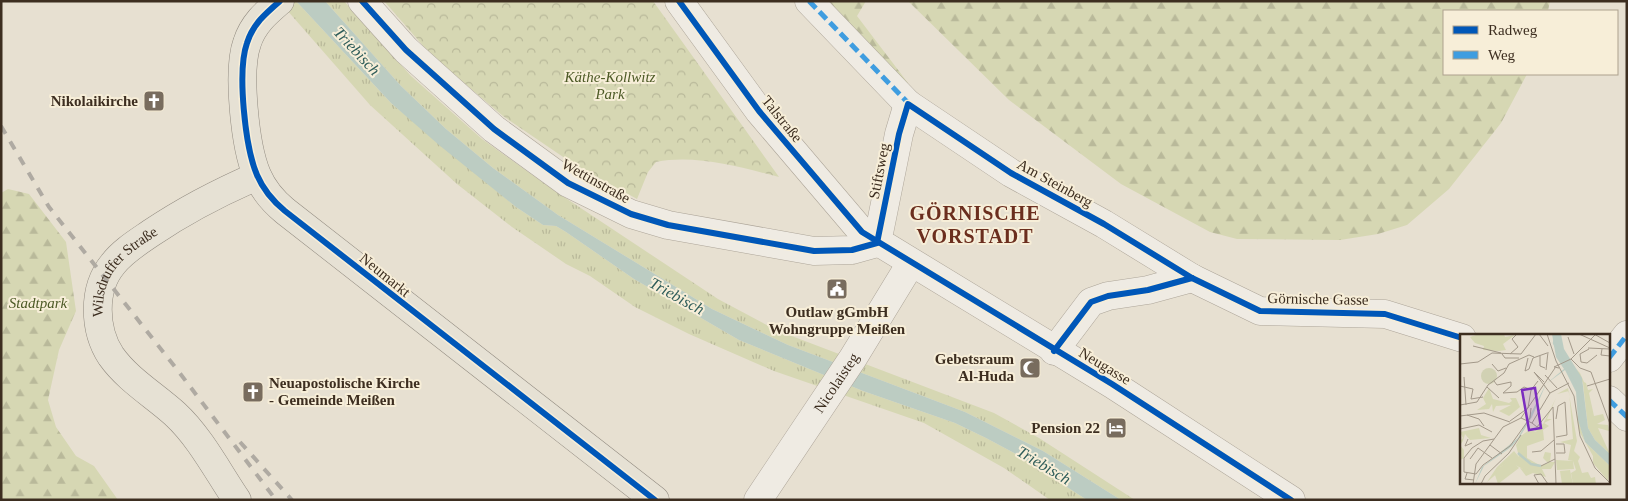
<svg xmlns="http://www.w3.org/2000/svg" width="1628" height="501" font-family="'Times New Roman',serif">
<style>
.grass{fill:url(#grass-tufts)}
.forest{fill:url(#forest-firs)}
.park{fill:url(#park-crowns)}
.water{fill:#bcccc2}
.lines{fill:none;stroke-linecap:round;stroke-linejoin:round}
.minor-casing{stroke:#ada599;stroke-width:29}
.major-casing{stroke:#928b80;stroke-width:29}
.minor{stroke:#efebe3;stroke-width:28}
.major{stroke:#e6e1d4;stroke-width:28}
.rail{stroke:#afaaa2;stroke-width:4;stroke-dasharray:9 9;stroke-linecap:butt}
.quiet{stroke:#3f9de0;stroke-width:5;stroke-dasharray:10 5;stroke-linecap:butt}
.cycleway-casing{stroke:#f7eed8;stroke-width:9}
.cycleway{stroke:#0057b8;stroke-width:6}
.labels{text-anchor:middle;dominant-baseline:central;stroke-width:4;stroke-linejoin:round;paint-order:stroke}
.park-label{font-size:15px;font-style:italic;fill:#4d5a26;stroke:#f7eed8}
.poi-label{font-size:15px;font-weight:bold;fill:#3d2e20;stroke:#f7eed8;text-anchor:end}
.street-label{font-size:15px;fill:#3d2e20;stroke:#f7eed8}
.water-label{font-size:16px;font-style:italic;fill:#2f5d5a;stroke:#f7eed8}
.district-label{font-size:20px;font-weight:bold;letter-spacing:1px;fill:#6b2e1e;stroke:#f7eed8}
.inset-river{fill:none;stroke:#bcccc2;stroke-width:2.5}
.inset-road{fill:none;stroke:#a3998a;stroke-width:1}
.view{fill:#7b2cbf;fill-opacity:0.15;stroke:#7b2cbf;stroke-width:2.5}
.inset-edge{fill:none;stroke:#3d2e20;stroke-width:2.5}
</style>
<defs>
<pattern id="grass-tufts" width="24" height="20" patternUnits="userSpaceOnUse" patternTransform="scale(1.25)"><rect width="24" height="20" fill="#d6d7b3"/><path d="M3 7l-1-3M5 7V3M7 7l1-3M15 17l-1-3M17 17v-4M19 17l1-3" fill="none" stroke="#b9b99a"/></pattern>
<pattern id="forest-firs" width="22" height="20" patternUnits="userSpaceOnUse" patternTransform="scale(1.25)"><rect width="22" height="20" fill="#d6d7b3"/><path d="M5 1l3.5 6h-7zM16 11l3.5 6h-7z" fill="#b9b99a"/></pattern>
<pattern id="park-crowns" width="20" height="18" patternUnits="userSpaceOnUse" patternTransform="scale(1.25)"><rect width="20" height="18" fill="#d6d7b3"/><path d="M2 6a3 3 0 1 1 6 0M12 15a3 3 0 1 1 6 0" fill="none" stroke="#b9b99a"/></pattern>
</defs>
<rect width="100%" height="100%" fill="#e7e0d1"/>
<g class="grass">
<path d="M279,1H296L391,103L516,207L543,225L556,226L566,232L634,279L739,340L863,391L955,423L986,438L1016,454L1087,500H1050L1004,468L924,423L774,371L689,334L635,307L590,276L566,264L512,227L457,184L370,105Z"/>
<path d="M325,1H344L411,76L482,139L552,189L718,299L776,330L994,413L1039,438L1135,500H1121L1043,451L965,412L788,345L712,309L558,215L493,168L446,129L401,86Z"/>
</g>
<g class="forest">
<path d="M814,1H866L857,16L908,83L892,80Z"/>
<path d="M908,1H1550L1548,11H1444V74H1527L1501,123L1449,189L1407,225L1378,234L1340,240L1237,239L1210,232L1121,184L1009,100Z"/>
<path d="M8,189L29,194L66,242L76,311L59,350L48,400L56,427L76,456L94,466L118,500H1V193Z"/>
</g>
<path class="park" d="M384,1H653L779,177C740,167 695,154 656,162L648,172L637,199L572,163L503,116L432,56Z"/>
<path class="water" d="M296,1H325L401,86L446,129L493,168L558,215L712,309L788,345L965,412L1043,451L1121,500H1087L1016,454L986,438L955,423L863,391L739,340L634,279L566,232L556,226L543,225L516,207L439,145L391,103Z"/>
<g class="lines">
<g class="minor-casing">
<g id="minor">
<path d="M362,1L406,50L494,129L568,183L631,214L668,225L814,251L852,250L877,243"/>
<path d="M679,1L759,111L862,232L1112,384L1291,500"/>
<path d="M809,1L908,104L1011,173L1104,224L1192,278L1260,311L1385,314L1462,338"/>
<path d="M877,243L899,134L908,104"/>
<path d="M1054,351L1091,302L1108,296L1148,290L1192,278"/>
<path d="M1609,358L1627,335"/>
<path d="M1609,400L1627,417"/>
<path id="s1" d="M758,500L853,358L911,263"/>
</g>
</g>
<g class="major-casing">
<g id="major">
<path d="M280,1C266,13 253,24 247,43C237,71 245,147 257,175C263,189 274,202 285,211L655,500"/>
<path id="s2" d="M237,500C218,472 200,437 175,414C154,395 128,380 111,356C94,330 92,289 113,264C123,251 138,242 151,233C185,210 220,192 257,176"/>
</g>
</g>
<use href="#minor" class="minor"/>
<use href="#major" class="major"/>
<g class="rail">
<path d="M1,126L49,207L179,372L276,500"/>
<path d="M240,442L292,500"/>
</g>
<g class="quiet">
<path d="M809,1L912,107"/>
<path d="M1609,358L1627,335"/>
<path d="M1609,400L1627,417"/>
</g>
<g class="cycleway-casing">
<g id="cycleway">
<path d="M280,1C266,13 253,24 247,43C237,71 245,147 257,175C263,189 274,202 285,211L655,500"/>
<path d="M362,1L406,50L494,129L568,183L631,214L668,225L814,251L852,250L877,243"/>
<path d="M679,1L759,111L862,232L1112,384L1291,500"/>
<path d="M877,243L899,134L908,104L1011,173L1104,224L1192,278L1260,311L1385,314L1462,338"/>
<path d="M1054,351L1091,302L1108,296L1148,290L1192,278"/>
</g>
</g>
<use href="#cycleway" class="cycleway"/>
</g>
<defs>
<g id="church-square" transform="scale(1.125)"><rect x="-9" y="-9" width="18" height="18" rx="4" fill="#786c5e" stroke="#f7eed8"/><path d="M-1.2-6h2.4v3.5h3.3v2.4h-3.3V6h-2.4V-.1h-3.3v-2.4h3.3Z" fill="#fff"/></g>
<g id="civic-square" transform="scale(1.125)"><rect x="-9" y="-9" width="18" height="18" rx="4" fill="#786c5e" stroke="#f7eed8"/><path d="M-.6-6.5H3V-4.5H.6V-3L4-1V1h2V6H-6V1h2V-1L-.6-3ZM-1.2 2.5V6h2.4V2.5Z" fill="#fff"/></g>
<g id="mosque-square" transform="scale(1.125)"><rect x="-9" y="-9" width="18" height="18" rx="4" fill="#786c5e" stroke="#f7eed8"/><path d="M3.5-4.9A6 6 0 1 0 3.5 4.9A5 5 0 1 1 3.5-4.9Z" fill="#fff"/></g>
<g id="hotel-square" transform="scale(1.125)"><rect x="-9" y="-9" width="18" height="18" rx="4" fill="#786c5e" stroke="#f7eed8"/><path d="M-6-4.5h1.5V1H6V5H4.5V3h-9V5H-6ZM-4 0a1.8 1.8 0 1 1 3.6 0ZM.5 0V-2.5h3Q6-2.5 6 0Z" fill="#fff"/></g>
</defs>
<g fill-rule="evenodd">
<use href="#church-square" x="154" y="101"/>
<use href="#civic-square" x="837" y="289"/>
<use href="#mosque-square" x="1030" y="368"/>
<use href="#church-square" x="253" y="392"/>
<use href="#hotel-square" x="1116" y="428"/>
</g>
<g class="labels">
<g class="park-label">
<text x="610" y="77">Käthe-Kollwitz<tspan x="610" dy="17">Park</tspan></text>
<text x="38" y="303">Stadtpark</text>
</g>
<g class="poi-label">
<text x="138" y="101">Nikolaikirche</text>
<text x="837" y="312" text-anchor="middle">Outlaw gGmbH<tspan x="837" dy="17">Wohngruppe Meißen</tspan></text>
<text x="1014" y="359">Gebetsraum<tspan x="1014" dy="17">Al-Huda</tspan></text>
<text x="269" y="383" text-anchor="start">Neuapostolische Kirche<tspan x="269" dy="17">- Gemeinde Meißen</tspan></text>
<text x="1100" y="428">Pension 22</text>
</g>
<g class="street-label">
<text transform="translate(782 119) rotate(51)">Talstraße</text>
<text transform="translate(879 171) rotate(-79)">Stiftsweg</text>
<text transform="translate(596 181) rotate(29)">Wettinstraße</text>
<text transform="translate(1055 183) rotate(29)">Am Steinberg</text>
<text stroke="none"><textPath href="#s2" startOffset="290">Wilsdruffer Straße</textPath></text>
<text transform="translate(385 275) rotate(39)">Neumarkt</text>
<text transform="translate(1318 299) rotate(1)">Görnische Gasse</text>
<text transform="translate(1105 366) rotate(31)">Neugasse</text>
<text stroke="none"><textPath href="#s1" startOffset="141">Nicolaisteg</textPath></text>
</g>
<g class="water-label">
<text transform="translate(357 51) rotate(47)">Triebisch</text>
<text transform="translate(677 296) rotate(29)">Triebisch</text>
<text transform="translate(1044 465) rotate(31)">Triebisch</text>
</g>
<g class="district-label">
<text x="975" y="213">GÖRNISCHE<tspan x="975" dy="23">VORSTADT</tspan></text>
</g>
</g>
<g transform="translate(1460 334)">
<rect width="150" height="150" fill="#e7e0d1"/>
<path d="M19,0H44L45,3L55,1L43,10L46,16L39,17L23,16L24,12L15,9L10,3ZM116,35L120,39L124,48L126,49L128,56L133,55L129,59L134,82L143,80L145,86L137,90L148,91L149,97L138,94L150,120L135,106L128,94L123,49ZM116,78L125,108L150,132L148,147L133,129V122L119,97Z" fill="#d6d7b3"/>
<path d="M108,54L117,107L114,117L120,123L118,127L122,139L128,138L131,144L135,143L136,150H113L111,139L116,136L113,127L108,126L111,111L100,108L113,105L109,57L97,60ZM96,64L87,85H92L84,89L89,92L83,96L84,106L67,112V124L81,132L80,137L69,138L49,128L40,133V137L27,148L37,133L54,117L59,123L56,111L61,102L69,96L77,98L73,95L83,90ZM19,94L21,101L31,104L10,106L5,100L3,107L0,111L4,116V124L0,126V107L3,104L0,98Z" fill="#d6d7b3"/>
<path d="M21 42a8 8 0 1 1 16 0a8 8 0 1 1-16 0Z" fill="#d1d1b3"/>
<path d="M96,126L113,127L114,135L97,136Z" fill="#d6d7b3"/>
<path d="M29,54L33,65L49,69L52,67L50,64H56L60,73L49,82L39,77L51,71L36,72L33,78L32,70L29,75L17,76L26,70L23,64ZM85,118L91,119L90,128H95L91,135H82L86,143L73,139L66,142L60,134L80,137V132L88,129L83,124ZM51,126L59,134L38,150L35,141L40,133ZM110,136L113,150H102L100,137Z" fill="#d6d7b3"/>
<path d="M92,0H101L104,15L122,44L128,94L135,106L150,120V132L125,108L118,86L116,58L105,36L86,50L72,83L59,104L52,112L47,116L24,132L15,150L22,133L58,104L86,50L104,35L96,23Z" fill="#bcccc2"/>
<path class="inset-river" d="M96,0L94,9L103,27M105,30L120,60L125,98L140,118L150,125M58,119L71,130L81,132"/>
<path class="inset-road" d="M79,0L88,12M87,0L96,27L114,62L120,102L135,134L150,149M119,0L150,14M134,0L150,9M108,3L114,20M13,12L41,19M128,14L150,15M129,15L120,20L121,28L127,29L137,21M142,15L141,21L150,22M42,20L45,24H59M50,20L58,13L52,5L57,0M80,22V32L85,34M68,24L65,37L69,35L73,24L87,19M111,25L136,0M0,30L18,28L32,19L61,20L76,0M32,30L38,37L46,34M99,34L94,33L111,25L120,34L131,38L150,90M86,36L88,18M85,41L97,54M4,43L6,71M34,47L37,51L51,48V52L43,59L57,58L64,53L72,56M84,48L74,38L90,59M0,52L13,55L11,65L23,63M127,52L150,45M27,53L39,64M0,71L17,68L28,51L44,39L49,30L69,21L74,23M7,81L19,85L24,92M0,82L24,79L50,88M61,84L95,34M50,87L68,74L71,56L78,47M72,89L77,93L93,73L96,150M0,95L19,91L32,98M96,103L107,101L105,68L98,72L96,85M8,105L5,112L12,109M34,105L23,107L12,114L4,124V138L16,140L23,131L50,112L70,84L71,74M96,110H104L105,119H96M30,111L42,120M72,118L81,117L94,106M10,125L18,114L32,124M81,132L95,125M7,139L5,145L14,146M13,150L16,130L43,93L61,84L72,89L90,59L109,49M21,150L25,142L49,119L61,101M79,150L74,141L81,140L88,150"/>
<path class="view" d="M75,54L81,94L69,96L62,56Z"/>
<rect width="150" height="150" class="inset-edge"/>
</g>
<rect width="1628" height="501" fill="none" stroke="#3d2e20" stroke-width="5"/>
<rect x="1443" y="10" width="175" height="65" fill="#f7eed8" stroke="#ada18e"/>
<rect x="1453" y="26" width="25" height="8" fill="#0057b8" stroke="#ada18e"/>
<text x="1488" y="35" font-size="15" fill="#3d2e20">Radweg</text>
<rect x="1453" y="51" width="25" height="8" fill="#3f9de0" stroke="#ada18e"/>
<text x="1488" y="60" font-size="15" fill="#3d2e20">Weg</text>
</svg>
